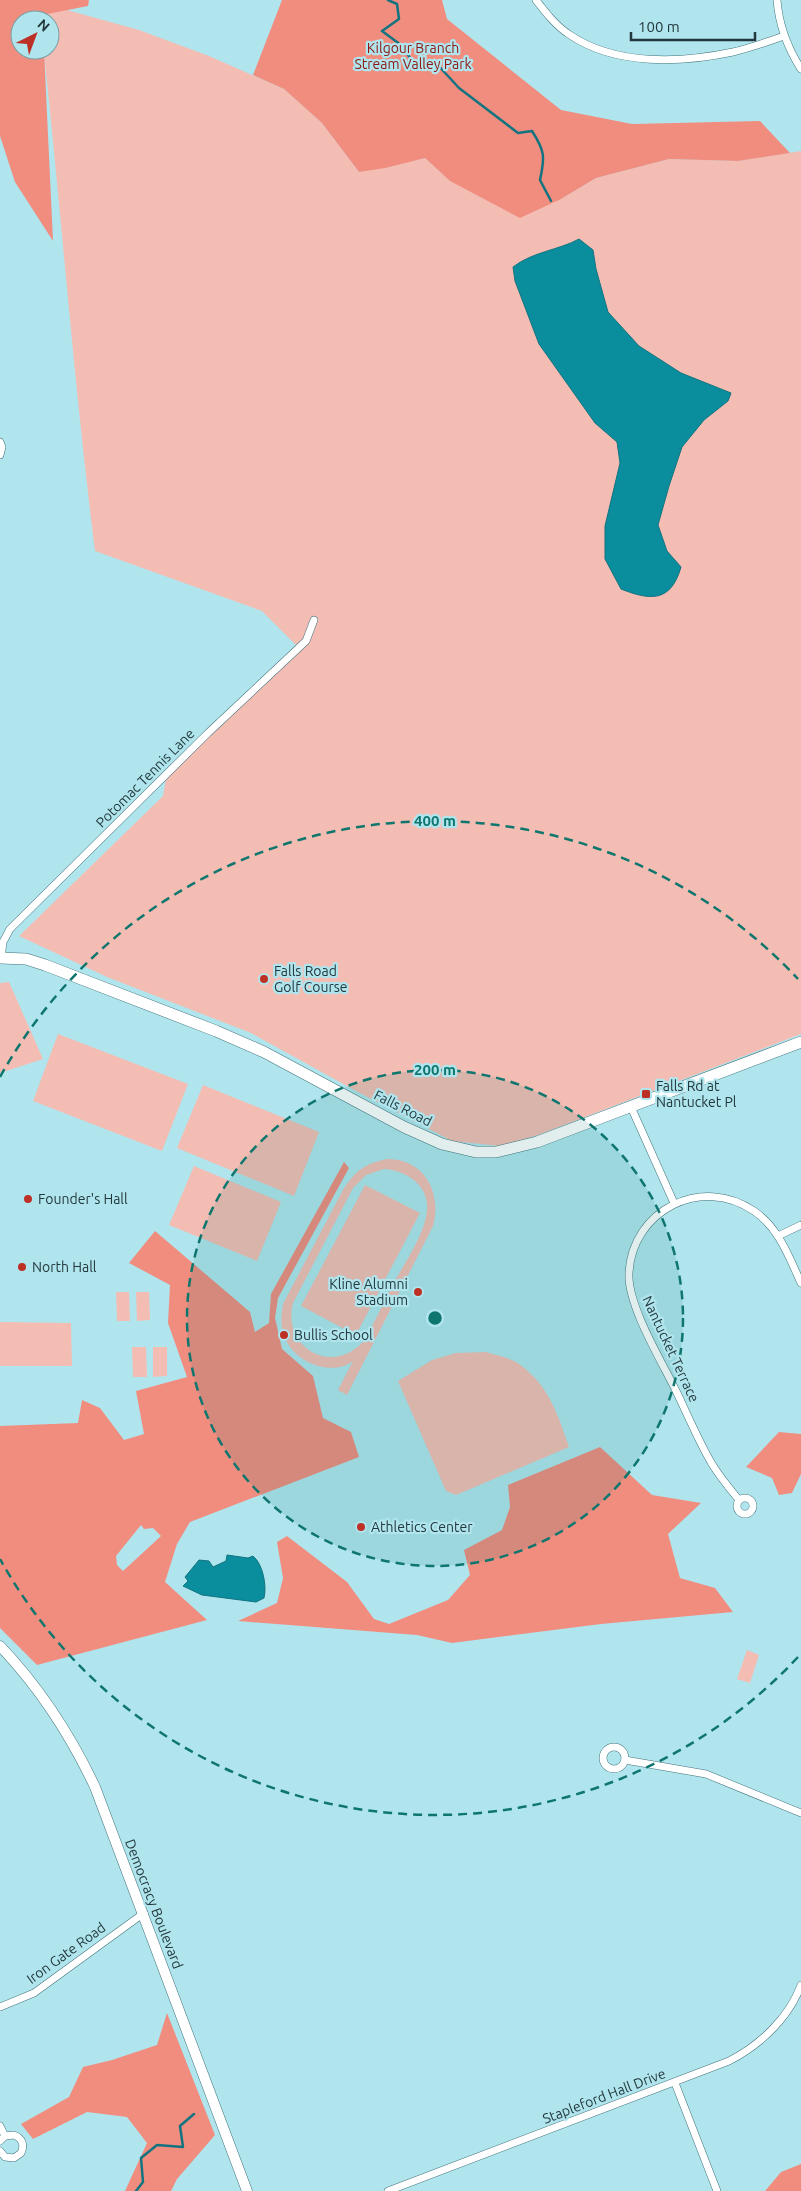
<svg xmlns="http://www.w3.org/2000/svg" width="801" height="2191" font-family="Ubuntu,sans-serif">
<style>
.green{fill:#f4bdb4;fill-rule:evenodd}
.forest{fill:#f18d7f;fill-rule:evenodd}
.water{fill:#0a8d9d;stroke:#127480}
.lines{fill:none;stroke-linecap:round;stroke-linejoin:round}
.stream{stroke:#127480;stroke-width:2.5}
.minor-casing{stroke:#41737b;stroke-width:8}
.secondary-casing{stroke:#41737b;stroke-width:11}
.primary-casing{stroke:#41737b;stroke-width:12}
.minor{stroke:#fff;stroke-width:7}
.secondary{stroke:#fff;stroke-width:10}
.primary{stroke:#fff;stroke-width:11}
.ring{fill:none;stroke:#0f766e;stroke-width:2.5;stroke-dasharray:9 6}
.poi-dot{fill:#bd3025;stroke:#b0e5ee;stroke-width:2}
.labels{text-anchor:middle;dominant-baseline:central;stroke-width:4.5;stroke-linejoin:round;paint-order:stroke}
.park-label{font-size:14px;fill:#8e1711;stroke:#b0e5ee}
.street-label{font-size:14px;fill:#23383c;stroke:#b0e5ee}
.poi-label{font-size:14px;fill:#23383c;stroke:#b0e5ee;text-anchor:start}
.centre{fill:#0f766e;stroke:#b0e5ee;stroke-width:2.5}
.ring-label{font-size:15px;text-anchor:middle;font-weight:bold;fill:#0f766e;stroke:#b0e5ee;stroke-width:4.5;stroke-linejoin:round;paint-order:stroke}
</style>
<rect width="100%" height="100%" fill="#b0e5ee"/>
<g class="green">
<path d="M49,5L139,30L209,56L284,89L322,123L359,172L425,158L450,181L561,199L596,178L669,159L738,161L801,151V1034L538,1135L500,1146L452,1141L356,1091L251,1033L107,977L19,936L163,796L168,767L296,645L262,611L95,551C74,386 62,220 44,54V50H50V20H47Z"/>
<path d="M9,982L43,1059L0,1073V983Z"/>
<path d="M58,1034L188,1084L162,1151L33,1101Z"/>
<path d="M203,1085L319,1132L294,1196L177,1148Z"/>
<path d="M387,1159C425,1159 442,1193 433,1226L347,1395L338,1390L353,1361C332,1377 295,1363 285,1338C280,1327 281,1316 283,1304L344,1188C357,1170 364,1164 387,1159ZM384,1169C405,1170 429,1185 427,1209C426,1233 404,1264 392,1286C382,1305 374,1325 362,1343C329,1376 282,1346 293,1303L353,1188L366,1175Z"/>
<path d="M194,1166L281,1202L257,1261L169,1225Z"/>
<path d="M365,1185L420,1213L356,1335L301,1306Z"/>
<path d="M116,1292H129L130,1321H117Z"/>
<path d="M136,1292H149L150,1320L137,1321Z"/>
<path d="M0,1322L71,1323L72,1366H0Z"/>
<path d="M132,1347H146L147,1377H133Z"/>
<path d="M153,1347H167V1376L153,1377Z"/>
<path d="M486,1352C495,1355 507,1357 516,1362C548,1383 557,1412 569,1447L456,1495L446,1491L398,1381L432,1360L456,1353Z"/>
<path d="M747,1650L759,1655L750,1683L737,1679Z"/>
</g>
<g class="forest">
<path d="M0,0H89L88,6L42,15V20H20V50H44L53,241L15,182L0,136Z"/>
<path d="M282,0H442L447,19L561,110L632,124L760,121L790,153L738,161L669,159L596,178L561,199L520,218L450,181L425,158L385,168L359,172L322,123L284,89L253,75Z"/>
<path d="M344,1162L349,1168L278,1298L275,1318L282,1349L313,1376L323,1418L351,1432L359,1457L190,1522L177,1544L165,1582L207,1620L37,1665L0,1628V1426L78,1423L82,1400L100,1408L124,1440L144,1434L136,1391L187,1377L168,1323L170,1285L129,1263L155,1231L250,1312L255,1332L269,1323L271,1294ZM141,1525L144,1529L153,1528L161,1536L123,1571L117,1565L116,1556Z"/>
<path d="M779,1432L801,1434V1474L792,1493L779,1495L772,1478L746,1467Z"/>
<path d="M600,1447L652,1495L701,1503L668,1534L680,1578L715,1588L733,1612L601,1624L452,1643L417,1635L238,1621L277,1603L283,1578L277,1542L287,1536L347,1582L374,1619L389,1624L448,1600L470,1575L464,1550L502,1530L510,1507L508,1485Z"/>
<path d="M167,2013L215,2135L177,2179L171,2191H125L147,2143L127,2117L87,2112L33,2139L21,2124L69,2097L83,2067L112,2060L157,2045Z"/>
<path d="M801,2164V2191H765L781,2172Z"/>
</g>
<g class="water">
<path d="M579,239L593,250L596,269L608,312L639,346L681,373L731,393L728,401L704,420L682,447L669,486L658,525L667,551L681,567C671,602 651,601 621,589L605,559V526L620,463L617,442L595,423L539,344L515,281L513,267C532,252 559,250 579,239Z"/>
<path d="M227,1555L248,1558L253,1556C263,1564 267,1586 264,1598L256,1602L202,1595L183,1586L188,1581L185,1577L199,1560L209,1561L213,1567L226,1561Z"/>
</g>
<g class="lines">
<g class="stream">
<path d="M388,0L397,4L399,19L382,31L401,45L418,69L436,63L459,88L518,133L532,131C545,151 545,157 540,180L551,201"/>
<path d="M136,2191L143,2182L141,2158L157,2145L183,2147L180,2126L194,2114"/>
</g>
<g class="minor-casing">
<g id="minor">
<path d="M536,0C546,13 556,26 570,35C616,66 681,63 733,52C750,48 767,42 784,36"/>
<path d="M777,0C779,26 787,47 801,69"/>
<path d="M0,442L2,447L0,455"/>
<path d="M1,958L3,942L10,929L208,733L306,641L314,620"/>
<path d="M631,1107L674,1203"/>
<path d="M778,1236L801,1225"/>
<circle cx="745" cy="1506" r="8"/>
<path d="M739,1500C729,1488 720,1477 712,1464C699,1442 689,1418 678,1395C664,1365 627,1306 629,1273C632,1210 702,1175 754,1211C779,1228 789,1257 801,1283"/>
<circle cx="614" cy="1758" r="11"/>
<path d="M625,1760L706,1774L801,1813"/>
<path d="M0,2007L34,1993L144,1913"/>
<path d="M675,2083L717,2191"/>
<path d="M0,2126L5,2136"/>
<path d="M0,2141L5,2136L14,2135C22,2138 25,2145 21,2153L14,2158L5,2157L0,2151"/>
<path d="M388,2191L729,2061C760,2045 789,2018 801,1985"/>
</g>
</g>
<g class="secondary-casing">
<path id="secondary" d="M0,1646C40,1688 70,1734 95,1787L247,2191"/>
</g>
<g class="primary-casing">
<path id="primary" d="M0,958L26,959L45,965L216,1031L264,1052L404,1127L442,1144L476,1152H496L537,1142L801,1042"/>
</g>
<use href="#minor" class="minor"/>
<use href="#secondary" class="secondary"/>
<use href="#primary" class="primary"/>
</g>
<circle cx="435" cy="1318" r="248" fill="#0f766e" fill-opacity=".12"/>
<g class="ring">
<circle cx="435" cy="1318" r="248"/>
<path d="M798 1657A497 497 0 0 1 0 1559M0 1077A497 497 0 0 1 798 979"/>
</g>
<g class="poi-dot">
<circle cx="264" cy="979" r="5"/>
<rect x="641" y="1089" width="10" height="10" rx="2.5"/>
<circle cx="28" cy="1199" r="5"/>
<circle cx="22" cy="1267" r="5"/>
<circle cx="418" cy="1292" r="5"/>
<circle cx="284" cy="1335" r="5"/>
<circle cx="361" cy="1527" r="5"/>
</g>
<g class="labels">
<g class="park-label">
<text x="413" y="48">Kilgour Branch<tspan x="413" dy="16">Stream Valley Park</tspan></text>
</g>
<g class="street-label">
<text transform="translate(145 778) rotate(-45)">Potomac Tennis Lane</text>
<text transform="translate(403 1108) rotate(27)">Falls Road</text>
<text transform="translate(671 1349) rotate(65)">Nantucket Terrace</text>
<text transform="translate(154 1904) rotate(69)">Democracy Boulevard</text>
<text transform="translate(66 1953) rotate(-36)">Iron Gate Road</text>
<text transform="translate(604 2096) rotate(-21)">Stapleford Hall Drive</text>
</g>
<g class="poi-label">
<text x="274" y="971">Falls Road<tspan x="274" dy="16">Golf Course</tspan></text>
<text x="656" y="1086">Falls Rd at<tspan x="656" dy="16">Nantucket Pl</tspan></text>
<text x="38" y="1199">Founder's Hall</text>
<text x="32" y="1267">North Hall</text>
<text x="408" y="1284" text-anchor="end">Kline Alumni<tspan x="408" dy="16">Stadium</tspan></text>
<text x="294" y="1335">Bullis School</text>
<text x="371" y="1527">Athletics Center</text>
</g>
</g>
<circle cx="435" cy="1318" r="8" class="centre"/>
<g class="ring-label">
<text x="435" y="826">400 m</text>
<text x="435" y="1075">200 m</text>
</g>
<g transform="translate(35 35) rotate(42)"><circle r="24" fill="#b0e5ee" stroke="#78a0a7"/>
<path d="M0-4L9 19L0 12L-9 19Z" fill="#bd3025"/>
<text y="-8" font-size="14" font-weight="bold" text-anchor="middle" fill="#23383c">N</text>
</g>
<path d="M631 32v8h124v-8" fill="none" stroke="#23383c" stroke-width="2.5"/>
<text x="638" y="32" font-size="15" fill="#23383c" stroke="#b0e5ee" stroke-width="4" paint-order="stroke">100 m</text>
</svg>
